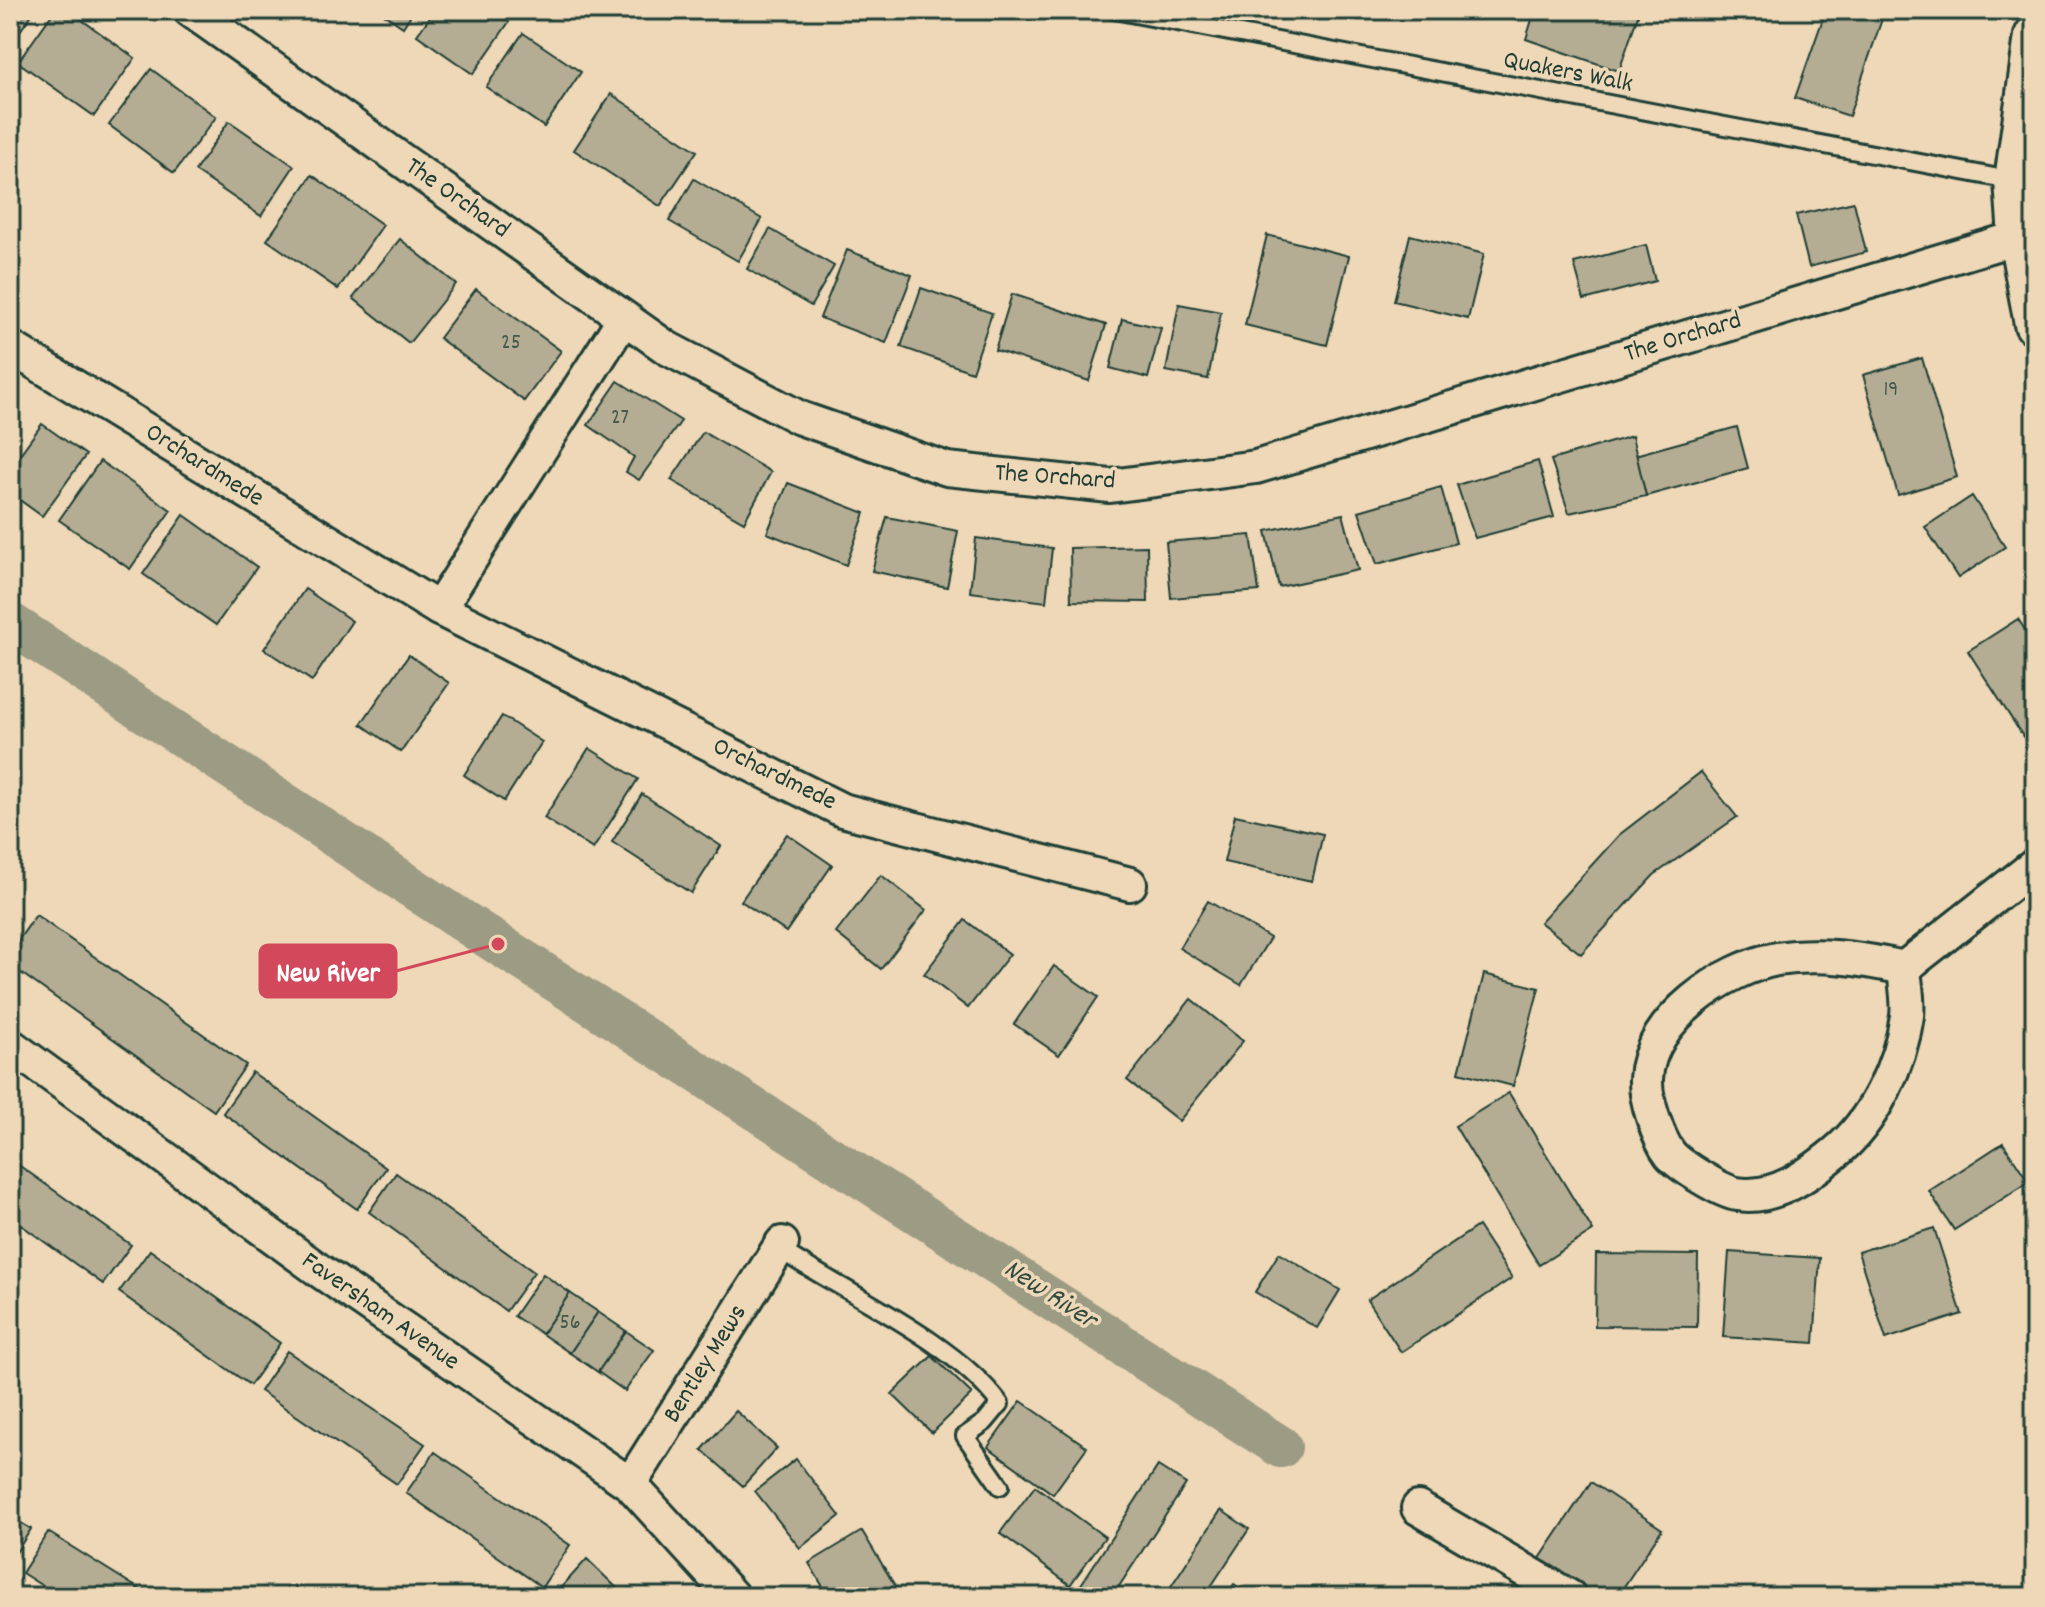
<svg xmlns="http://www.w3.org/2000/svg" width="2045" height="1607" font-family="Dekko,sans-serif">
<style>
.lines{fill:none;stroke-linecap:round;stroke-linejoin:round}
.canal{stroke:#9c9b83;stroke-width:42}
.building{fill:#b4ad93;stroke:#1f3d34;stroke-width:2}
.service-casing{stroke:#1f3d34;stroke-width:22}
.minor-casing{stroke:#1f3d34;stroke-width:38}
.tertiary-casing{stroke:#1f3d34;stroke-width:46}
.service{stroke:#eed8b7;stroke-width:16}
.minor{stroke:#eed8b7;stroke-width:32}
.tertiary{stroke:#eed8b7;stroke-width:40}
.labels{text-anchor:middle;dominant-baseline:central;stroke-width:7;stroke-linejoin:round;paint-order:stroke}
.number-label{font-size:22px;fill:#44594c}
.street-label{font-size:26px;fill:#1f3d34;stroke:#eed8b7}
.water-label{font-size:28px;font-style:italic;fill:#324b40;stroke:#eed8b7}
.leader{fill:none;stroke:#d1495b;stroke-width:3}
.callout-dot{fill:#d1495b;stroke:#eed8b7;stroke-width:3}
.callout{fill:#d1495b;stroke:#d1495b;stroke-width:3}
.callout-label{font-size:28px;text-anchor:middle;font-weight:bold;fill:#fff}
</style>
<rect width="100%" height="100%" fill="#eed8b7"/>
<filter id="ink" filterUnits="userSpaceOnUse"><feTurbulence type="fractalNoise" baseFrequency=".0125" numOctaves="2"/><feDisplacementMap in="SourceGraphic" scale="16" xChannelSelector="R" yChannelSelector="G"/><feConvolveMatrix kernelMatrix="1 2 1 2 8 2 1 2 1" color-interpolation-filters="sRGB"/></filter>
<g filter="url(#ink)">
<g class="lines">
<path class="canal" d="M10,623L498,944L1281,1447"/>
</g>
<g class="building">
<path d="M10,10H35L10,45Z"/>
<path d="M55,10H68L135,58L94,116L18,62Z"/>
<path d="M378,10H414L403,27Z"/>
<path d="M435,10H492L509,22L473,74L417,35Z"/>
<path d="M1535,10H1633L1639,12L1619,71L1526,39Z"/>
<path d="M1826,10H1885L1849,116L1795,98Z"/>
<path d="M523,33L581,72L544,127L486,87Z"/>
<path d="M151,69L216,117L174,173L109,125Z"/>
<path d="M611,94L697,151L660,206L574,150Z"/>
<path d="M229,121L294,166L261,216L195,171Z"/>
<path d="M312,175L383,225L338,289L267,240Z"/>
<path d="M694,179L762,219L738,261L669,221Z"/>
<path d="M1854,202L1866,252L1809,267L1796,215Z"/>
<path d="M770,229L834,266L811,306L747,269Z"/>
<path d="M1267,235L1349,256L1327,345L1245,325Z"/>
<path d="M1410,235L1484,254L1468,319L1394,301Z"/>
<path d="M400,239L456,284L409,343L353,298Z"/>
<path d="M1646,245L1655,281L1584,300L1574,263Z"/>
<path d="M847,250L912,275L886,343L820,318Z"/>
<path d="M921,288L992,313L972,372L901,347Z"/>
<path d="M476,289L561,351L524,401L439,338Z"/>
<path d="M1012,294L1106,325L1089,381L995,350Z"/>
<path d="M1179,304L1221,312L1208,379L1166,371Z"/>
<path d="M1122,319L1161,328L1148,378L1110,368Z"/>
<path d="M1922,358L1957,477L1898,495L1863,375Z"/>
<path d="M618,381L681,421L639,480L626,472L634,457L588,425Z"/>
<path d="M42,424L86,455L42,516L10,493V468Z"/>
<path d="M1737,427L1748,468L1646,496L1635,455Z"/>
<path d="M703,432L771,472L744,522L671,480Z"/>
<path d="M1632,436L1646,496L1569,513L1551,460Z"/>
<path d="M100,461L171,510L130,569L59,520Z"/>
<path d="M1538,461L1554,517L1475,538L1457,485Z"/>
<path d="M788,483L865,513L846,565L767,533Z"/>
<path d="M1441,487L1456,543L1377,564L1359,511Z"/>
<path d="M1972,496L2005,547L1958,578L1925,527Z"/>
<path d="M1343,514L1358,570L1279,587L1266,531Z"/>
<path d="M184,515L257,567L216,625L143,574Z"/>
<path d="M887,517L958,531L947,587L872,571Z"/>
<path d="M1251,535L1259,591L1171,598L1166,542Z"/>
<path d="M976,538L1052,548L1046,602L970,592Z"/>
<path d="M1147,546L1148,602L1071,601L1070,548Z"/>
<path d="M305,589L352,621L312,681L264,649Z"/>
<path d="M2018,619L2035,645V755L1968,651Z"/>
<path d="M409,655L449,683L401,752L361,724Z"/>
<path d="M502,716L542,742L504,801L464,775Z"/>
<path d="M589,748L638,779L593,849L544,818Z"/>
<path d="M1701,772L1737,817L1654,875L1581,954L1540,922L1619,835Z"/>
<path d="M642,794L721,846L691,893L612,842Z"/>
<path d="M1235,815L1323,834L1312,881L1224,862Z"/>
<path d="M787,834L832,865L786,932L741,901Z"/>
<path d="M881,875L926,910L881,969L836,933Z"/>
<path d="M1208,901L1270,938L1241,985L1179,948Z"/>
<path d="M36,915L246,1065L214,1111L10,965V952Z"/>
<path d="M965,920L1010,954L968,1008L924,974Z"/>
<path d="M1054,966L1098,997L1059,1055L1014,1024Z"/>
<path d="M1484,974L1539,988L1513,1086L1459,1072Z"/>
<path d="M1191,999L1243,1041L1179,1121L1127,1080Z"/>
<path d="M252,1072L386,1168L357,1209L223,1113Z"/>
<path d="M1509,1093L1593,1231L1539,1265L1455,1126Z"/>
<path d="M2003,1143L2029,1182L1954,1230L1929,1191Z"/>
<path d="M10,1159L131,1245L103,1284L10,1217Z"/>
<path d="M396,1173L534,1272L506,1311L369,1212Z"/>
<path d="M1478,1226L1512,1278L1401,1352L1367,1300Z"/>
<path d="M1934,1228L1962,1314L1886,1339L1858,1252Z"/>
<path d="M150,1250L280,1343L250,1385L119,1292Z"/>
<path d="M1729,1252L1820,1258L1814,1343L1723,1337Z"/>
<path d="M1279,1253L1340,1290L1317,1328L1255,1292Z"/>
<path d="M1596,1254L1698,1255L1697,1327L1595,1326Z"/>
<path d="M543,1274L570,1293L542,1334L514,1316Z"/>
<path d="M570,1293L598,1312L570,1353L542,1334Z"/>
<path d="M598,1312L626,1331L598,1372L570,1353Z"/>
<path d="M626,1331L654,1350L625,1391L598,1372Z"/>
<path d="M287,1351L425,1444L397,1484L260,1391Z"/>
<path d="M932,1356L972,1394L932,1433L892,1394Z"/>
<path d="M1021,1401L1087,1447L1053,1494L988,1447Z"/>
<path d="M736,1411L777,1448L743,1486L702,1450Z"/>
<path d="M435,1452L570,1545L542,1587L406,1493Z"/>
<path d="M796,1459L840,1516L800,1548L755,1491Z"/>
<path d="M1158,1466L1186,1484L1112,1597H1073Z"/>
<path d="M1591,1482L1662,1529L1617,1597H1595L1539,1560Z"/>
<path d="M1035,1486L1105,1537L1070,1585L1000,1533Z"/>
<path d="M1221,1510L1249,1529L1204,1597H1164Z"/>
<path d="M10,1516L31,1529L10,1562Z"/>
<path d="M862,1531L900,1594L829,1597L809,1563Z"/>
<path d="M48,1532L152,1597H60L22,1573Z"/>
<path d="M587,1559L626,1597H560L556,1593Z"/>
<path d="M1234,1584L1254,1597H1225Z"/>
</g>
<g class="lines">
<g class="service-casing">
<g id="service">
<path d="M1114,10L2015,181"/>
<path d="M779,1249C845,1293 954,1341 1000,1404L985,1422L965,1436L1000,1486"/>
</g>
</g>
<g class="minor-casing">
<g id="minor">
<path d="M190,10L667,348L800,418L947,469L1110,486L1256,467L2019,237"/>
<path d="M10,347L439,609L842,810L1130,884"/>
<path d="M439,609L624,318"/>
<path d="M1904,968C1905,983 1909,1001 1907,1016C1900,1065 1874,1121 1835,1153C1808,1175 1775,1200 1737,1194C1722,1192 1680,1166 1670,1154C1658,1138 1645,1099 1646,1079C1648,1020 1725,968 1777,959C1819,952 1863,959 1904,968L2035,865"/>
<path d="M10,1045L320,1271L630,1484L733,1597"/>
<path d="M630,1484L782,1243"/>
<path d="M1418,1508L1570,1597"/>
</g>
</g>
<g class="tertiary-casing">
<path id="tertiary" d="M2035,36L2015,181L2019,237L2035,324"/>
</g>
<use href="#service" class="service"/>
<use href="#minor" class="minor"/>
<use href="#tertiary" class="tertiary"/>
</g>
</g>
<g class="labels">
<g class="number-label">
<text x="511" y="343">25</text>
<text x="1891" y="390">19</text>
<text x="620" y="418">27</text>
<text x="570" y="1323">56</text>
</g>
<g class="street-label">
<text transform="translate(1568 73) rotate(11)">Quakers Walk</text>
<text transform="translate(457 199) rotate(35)">The Orchard</text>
<text transform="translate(1683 338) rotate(-17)">The Orchard</text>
<text transform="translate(204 466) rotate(32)">Orchardmede</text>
<text transform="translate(1055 478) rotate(4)">The Orchard</text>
<text transform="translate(774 775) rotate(26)">Orchardmede</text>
<text transform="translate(380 1312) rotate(35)">Faversham Avenue</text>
<text transform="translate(706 1364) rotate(-58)">Bentley Mews</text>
</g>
<g class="water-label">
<text transform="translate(1049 1296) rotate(33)">New River</text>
</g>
</g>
<path class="leader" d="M498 944L396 971"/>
<circle class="callout-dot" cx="498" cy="944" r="8"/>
<rect class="callout" x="260" y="945" width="136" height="52" rx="8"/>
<g class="callout-label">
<text x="328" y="981">New River</text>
</g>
<rect width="2045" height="1607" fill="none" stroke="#eed8b7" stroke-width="40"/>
<rect x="20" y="20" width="2005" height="1567" fill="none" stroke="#1f3d34" stroke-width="3" filter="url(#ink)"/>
</svg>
